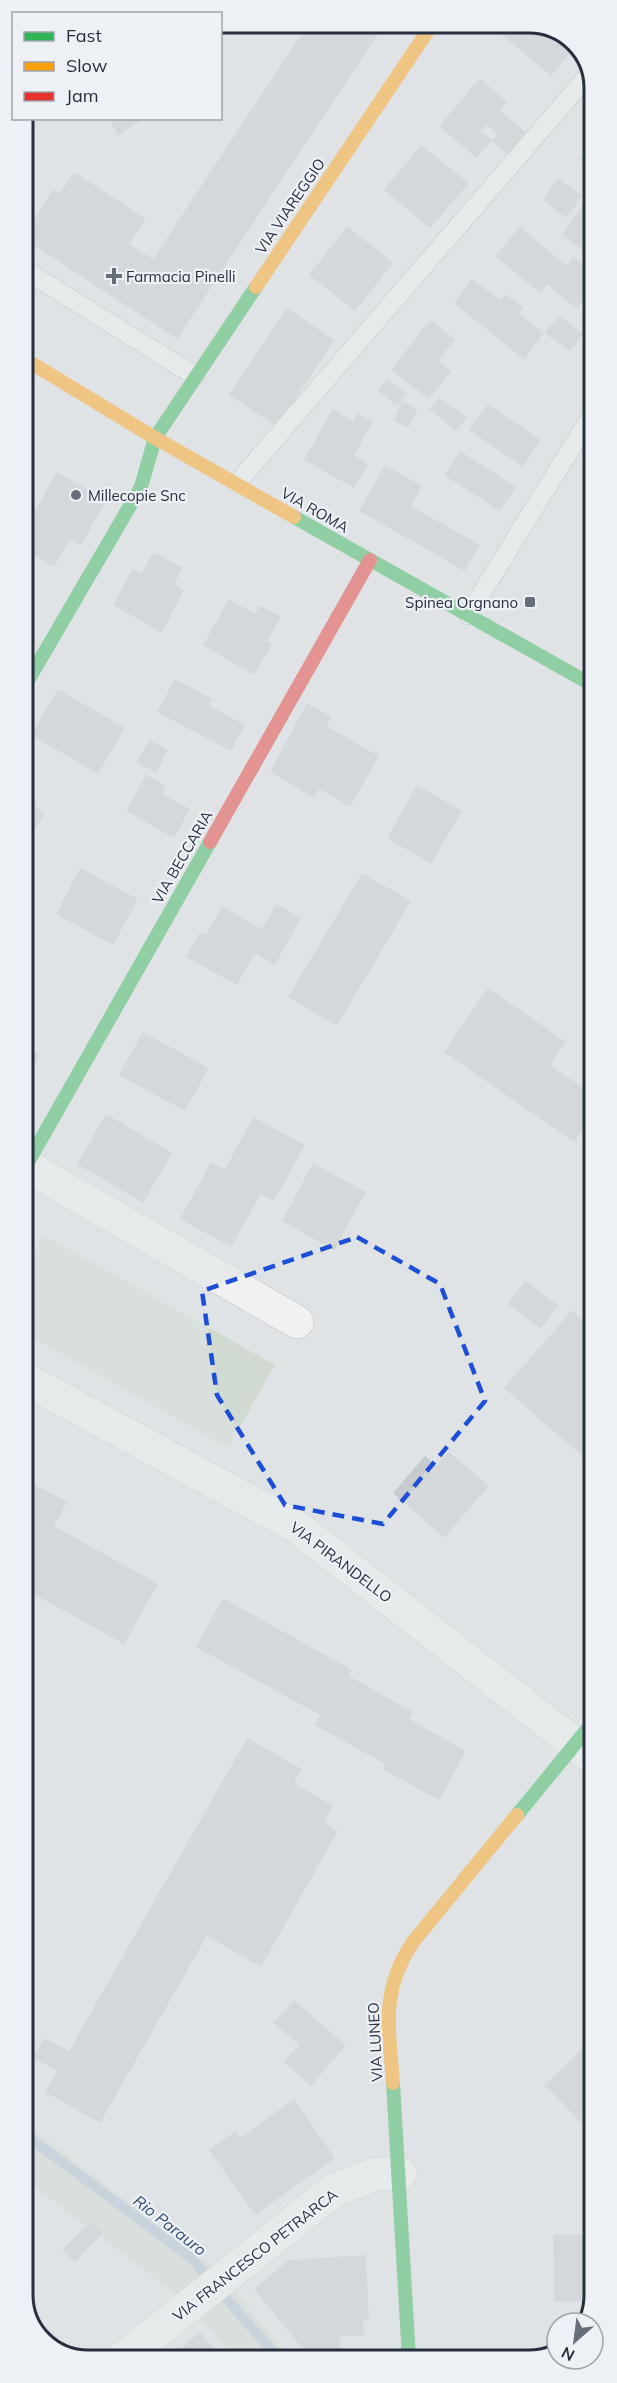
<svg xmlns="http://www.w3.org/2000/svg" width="617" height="2383" font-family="Mulish,sans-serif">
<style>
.green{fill:#d1dad1}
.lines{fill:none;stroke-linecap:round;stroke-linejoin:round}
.stream{stroke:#aebfd1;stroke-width:10}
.building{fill:#c8cbce;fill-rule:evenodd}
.lane-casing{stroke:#bec1c4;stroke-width:20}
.street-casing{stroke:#bec1c4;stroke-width:34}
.lane{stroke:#f0f1f2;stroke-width:18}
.street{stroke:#f0f1f2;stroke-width:33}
.fast{stroke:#30b455;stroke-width:14}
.slow{stroke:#ff9f0a;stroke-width:14}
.jam{stroke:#e5322d;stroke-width:14}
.marked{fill:none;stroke:#1d4ed8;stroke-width:4.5;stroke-dasharray:12 8;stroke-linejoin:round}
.poi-dot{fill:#686e79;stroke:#edf1f5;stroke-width:2}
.labels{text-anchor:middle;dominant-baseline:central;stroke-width:4.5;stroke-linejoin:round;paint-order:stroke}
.street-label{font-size:15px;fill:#272f3f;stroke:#edf1f5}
.poi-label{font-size:15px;fill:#272f3f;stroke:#edf1f5;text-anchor:start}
.water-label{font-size:16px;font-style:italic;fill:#314d73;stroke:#edf1f5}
.rim{fill:none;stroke:#272f3f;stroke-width:3}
</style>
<rect width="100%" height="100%" fill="#e0e3e6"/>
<g class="green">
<path d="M44,1235L275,1365L228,1448L23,1332V1272Z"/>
<path d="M24,2122L220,2273L292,2360H236L187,2302L24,2179Z"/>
</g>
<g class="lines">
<path class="stream" d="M24,2134L190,2257L280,2360"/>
</g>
<g class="building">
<path d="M309,23H385L177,339L23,238L53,189L60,194L74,172L146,219L129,244L153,259Z"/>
<path d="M491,23H537L564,36L576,47L551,76L490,25Z"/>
<path d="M480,78L507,102L500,110L532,138L513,160L492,141L476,158L439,126ZM487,125L498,134L492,141L481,131Z"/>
<path d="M108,118H145L118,135Z"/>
<path d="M593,143V171L579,158Z"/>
<path d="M421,145L469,183L430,228L384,190Z"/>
<path d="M558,178L583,196L566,218L543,199Z"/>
<path d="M583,204L593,211V257L562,235Z"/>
<path d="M347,226L393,263L355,311L309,275Z"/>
<path d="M520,227L566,265L573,256L593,273V289L577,309L547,284L540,293L495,256Z"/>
<path d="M472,279L500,300L505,294L523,307L519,313L544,333L524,360L454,303Z"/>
<path d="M287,308L334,340L277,427L229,395Z"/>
<path d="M560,316L584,334L570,351L544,333Z"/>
<path d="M430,320L455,339L438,361L451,371L429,399L391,370Z"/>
<path d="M388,379L408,394L397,405L378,391Z"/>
<path d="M439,398L467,417L456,431L429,409Z"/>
<path d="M402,400L418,410L408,428L394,420Z"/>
<path d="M488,404L541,440L523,467L469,430Z"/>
<path d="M333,409L353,421L357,413L373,422L354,455L368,464L354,488L304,460Z"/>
<path d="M460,451L516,487L500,511L444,475Z"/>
<path d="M385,465L422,486L411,506L480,545L465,571L359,511Z"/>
<path d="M57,472L106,500L81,546L70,539L54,567L23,549V532Z"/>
<path d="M592,488H594L593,538L589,522Z"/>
<path d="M154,552L183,568L174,584L184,590L162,633L113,605L133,569L141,573Z"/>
<path d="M229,599L255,614L260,605L281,617L267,641L272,644L254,675L203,645Z"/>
<path d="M175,679L212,699L209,705L245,725L231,751L157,712Z"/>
<path d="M58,689L125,728L98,774L31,735Z"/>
<path d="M307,703L332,717L326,726L379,756L350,807L319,789L314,798L270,772Z"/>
<path d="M149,740L168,750L156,773L137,762Z"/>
<path d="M146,775L166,786L162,793L190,809L174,838L126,811Z"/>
<path d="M417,785L462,811L431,864L387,838Z"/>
<path d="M25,800L45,813L23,846V804Z"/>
<path d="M23,860L31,865L23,876Z"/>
<path d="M80,868L138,899L113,945L56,914Z"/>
<path d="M362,873L411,901L337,1026L288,997Z"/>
<path d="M276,904L301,918L275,965L255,953L237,985L186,957L200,932L206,935L222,906L262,929Z"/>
<path d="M488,988L566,1042L550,1065L594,1095V1114L574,1142L444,1052Z"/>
<path d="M143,1032L209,1068L185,1111L119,1075Z"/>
<path d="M23,1045L40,1055L23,1085Z"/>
<path d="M106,1114L172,1153L143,1203L77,1164Z"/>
<path d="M253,1117L305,1145L274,1201L261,1194L231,1247L180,1219L211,1162L225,1169Z"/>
<path d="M313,1163L366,1192L334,1250L282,1221Z"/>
<path d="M525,1281L558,1305L541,1329L508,1304Z"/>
<path d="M572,1310L594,1329V1456L589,1462L504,1388Z"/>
<path d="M449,1452L489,1486L444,1538L393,1493L425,1456L436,1466Z"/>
<path d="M23,1478L67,1502L54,1526L158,1584L124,1644L23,1588Z"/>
<path d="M223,1598L352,1670L349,1676L413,1712L409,1719L466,1751L439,1800L382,1769L385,1764L315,1725L320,1715L196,1647Z"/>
<path d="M247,1738L302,1769L294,1783L333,1806L324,1822L338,1831L261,1967L207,1936L100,2123L45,2092L58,2071L33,2058L44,2038L69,2051Z"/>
<path d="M294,2000L346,2045L311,2086L284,2062L299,2045L273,2023Z"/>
<path d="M594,2037V2134L593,2135L545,2085Z"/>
<path d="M294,2099L335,2158L255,2215L209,2150L236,2131L240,2138Z"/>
<path d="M90,2221L103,2233L75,2262L62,2250Z"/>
<path d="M594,2234V2295L592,2301L554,2302L553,2235Z"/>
<path d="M366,2255L369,2321L363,2320L365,2335L340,2337L341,2354L330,2360H320L298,2343L254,2289L289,2260Z"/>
<path d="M35,2325L51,2344L49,2346L45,2344Z"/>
<path d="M200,2332L224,2360H167Z"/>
<path d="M377,2353V2360H358V2356Z"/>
</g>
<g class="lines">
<g class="lane-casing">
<g id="lane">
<path d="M23,269L195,376"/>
<path d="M236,484L591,72"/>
<path d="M468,615L593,413"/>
</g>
</g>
<g class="street-casing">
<g id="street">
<path d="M26,1166L297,1322"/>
<path d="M23,1378L297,1527L594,1759"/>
<path d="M121,2360L334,2190L376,2174H400"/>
</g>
</g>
<use href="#lane" class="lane"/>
<use href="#street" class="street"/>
<g class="fast">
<path d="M294,517L594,686"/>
<path d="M23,689L141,487L155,438L256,287"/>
<path d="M23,1171L210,842"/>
<path d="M517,1815L594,1721"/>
<path d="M393,2083L409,2359"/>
</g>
<g class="slow">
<path d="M256,287L433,23"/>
<path d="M23,358L155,438L294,517"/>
<path d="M393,2083C389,2027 380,1991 413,1942L517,1815"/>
</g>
<path class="jam" d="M210,842L370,560"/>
</g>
<path d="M0 0H617V2383H0ZM357,1237L440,1284L485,1401L383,1524L285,1505L217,1395L202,1291Z" fill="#e0e3e6" fill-opacity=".55" fill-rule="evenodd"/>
<path class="marked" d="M357,1237L440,1284L485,1401L383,1524L285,1505L217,1395L202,1291Z"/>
<g class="poi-dot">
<path d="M111 267h6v6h6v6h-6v6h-6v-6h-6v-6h6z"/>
<circle cx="76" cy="495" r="6"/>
<rect x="524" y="596" width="12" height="12" rx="3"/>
</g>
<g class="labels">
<g class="street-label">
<text transform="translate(290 206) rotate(-56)">VIA VIAREGGIO</text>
<text transform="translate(315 510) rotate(30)">VIA ROMA</text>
<text transform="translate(182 857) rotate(-60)">VIA BECCARIA</text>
<text transform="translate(341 1562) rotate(37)">VIA PIRANDELLO</text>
<text transform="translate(375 2042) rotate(-93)">VIA LUNEO</text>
<text transform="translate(255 2255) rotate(-38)">VIA FRANCESCO PETRARCA</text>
</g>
<g class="poi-label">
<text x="126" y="276">Farmacia Pinelli</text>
<text x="88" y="495">Millecopie Snc</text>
<text x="518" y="602" text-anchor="end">Spinea Orgnano</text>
</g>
<g class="water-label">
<text transform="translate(170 2225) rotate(38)">Rio Parauro</text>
</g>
</g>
<path d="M0 0H617V2383H0ZM88 33H529A55 55 0 0 1 584 88V2295A55 55 0 0 1 529 2350H88A55 55 0 0 1 33 2295V88A55 55 0 0 1 88 33Z" fill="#edf1f5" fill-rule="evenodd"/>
<path class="rim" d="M88 33H529A55 55 0 0 1 584 88V2295A55 55 0 0 1 529 2350H88A55 55 0 0 1 33 2295V88A55 55 0 0 1 88 33Z"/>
<rect x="12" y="12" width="210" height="108" fill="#edf1f5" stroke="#9ea3ac" stroke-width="1.5"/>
<rect x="24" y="32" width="30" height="9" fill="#30b455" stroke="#9ea3ac" stroke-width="1.5"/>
<text x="66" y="42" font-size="18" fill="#272f3f">Fast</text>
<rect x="24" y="62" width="30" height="9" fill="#ff9f0a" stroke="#9ea3ac" stroke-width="1.5"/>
<text x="66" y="72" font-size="18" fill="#272f3f">Slow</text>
<rect x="24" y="92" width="30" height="9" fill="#e5322d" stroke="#9ea3ac" stroke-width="1.5"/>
<text x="66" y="102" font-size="18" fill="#272f3f">Jam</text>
<g transform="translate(575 2341) rotate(208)"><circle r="28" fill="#edf1f5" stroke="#9ea3ac" stroke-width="1.5"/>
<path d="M0-4.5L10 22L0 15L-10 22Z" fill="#686e79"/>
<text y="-9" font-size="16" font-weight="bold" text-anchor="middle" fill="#272f3f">N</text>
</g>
</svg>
